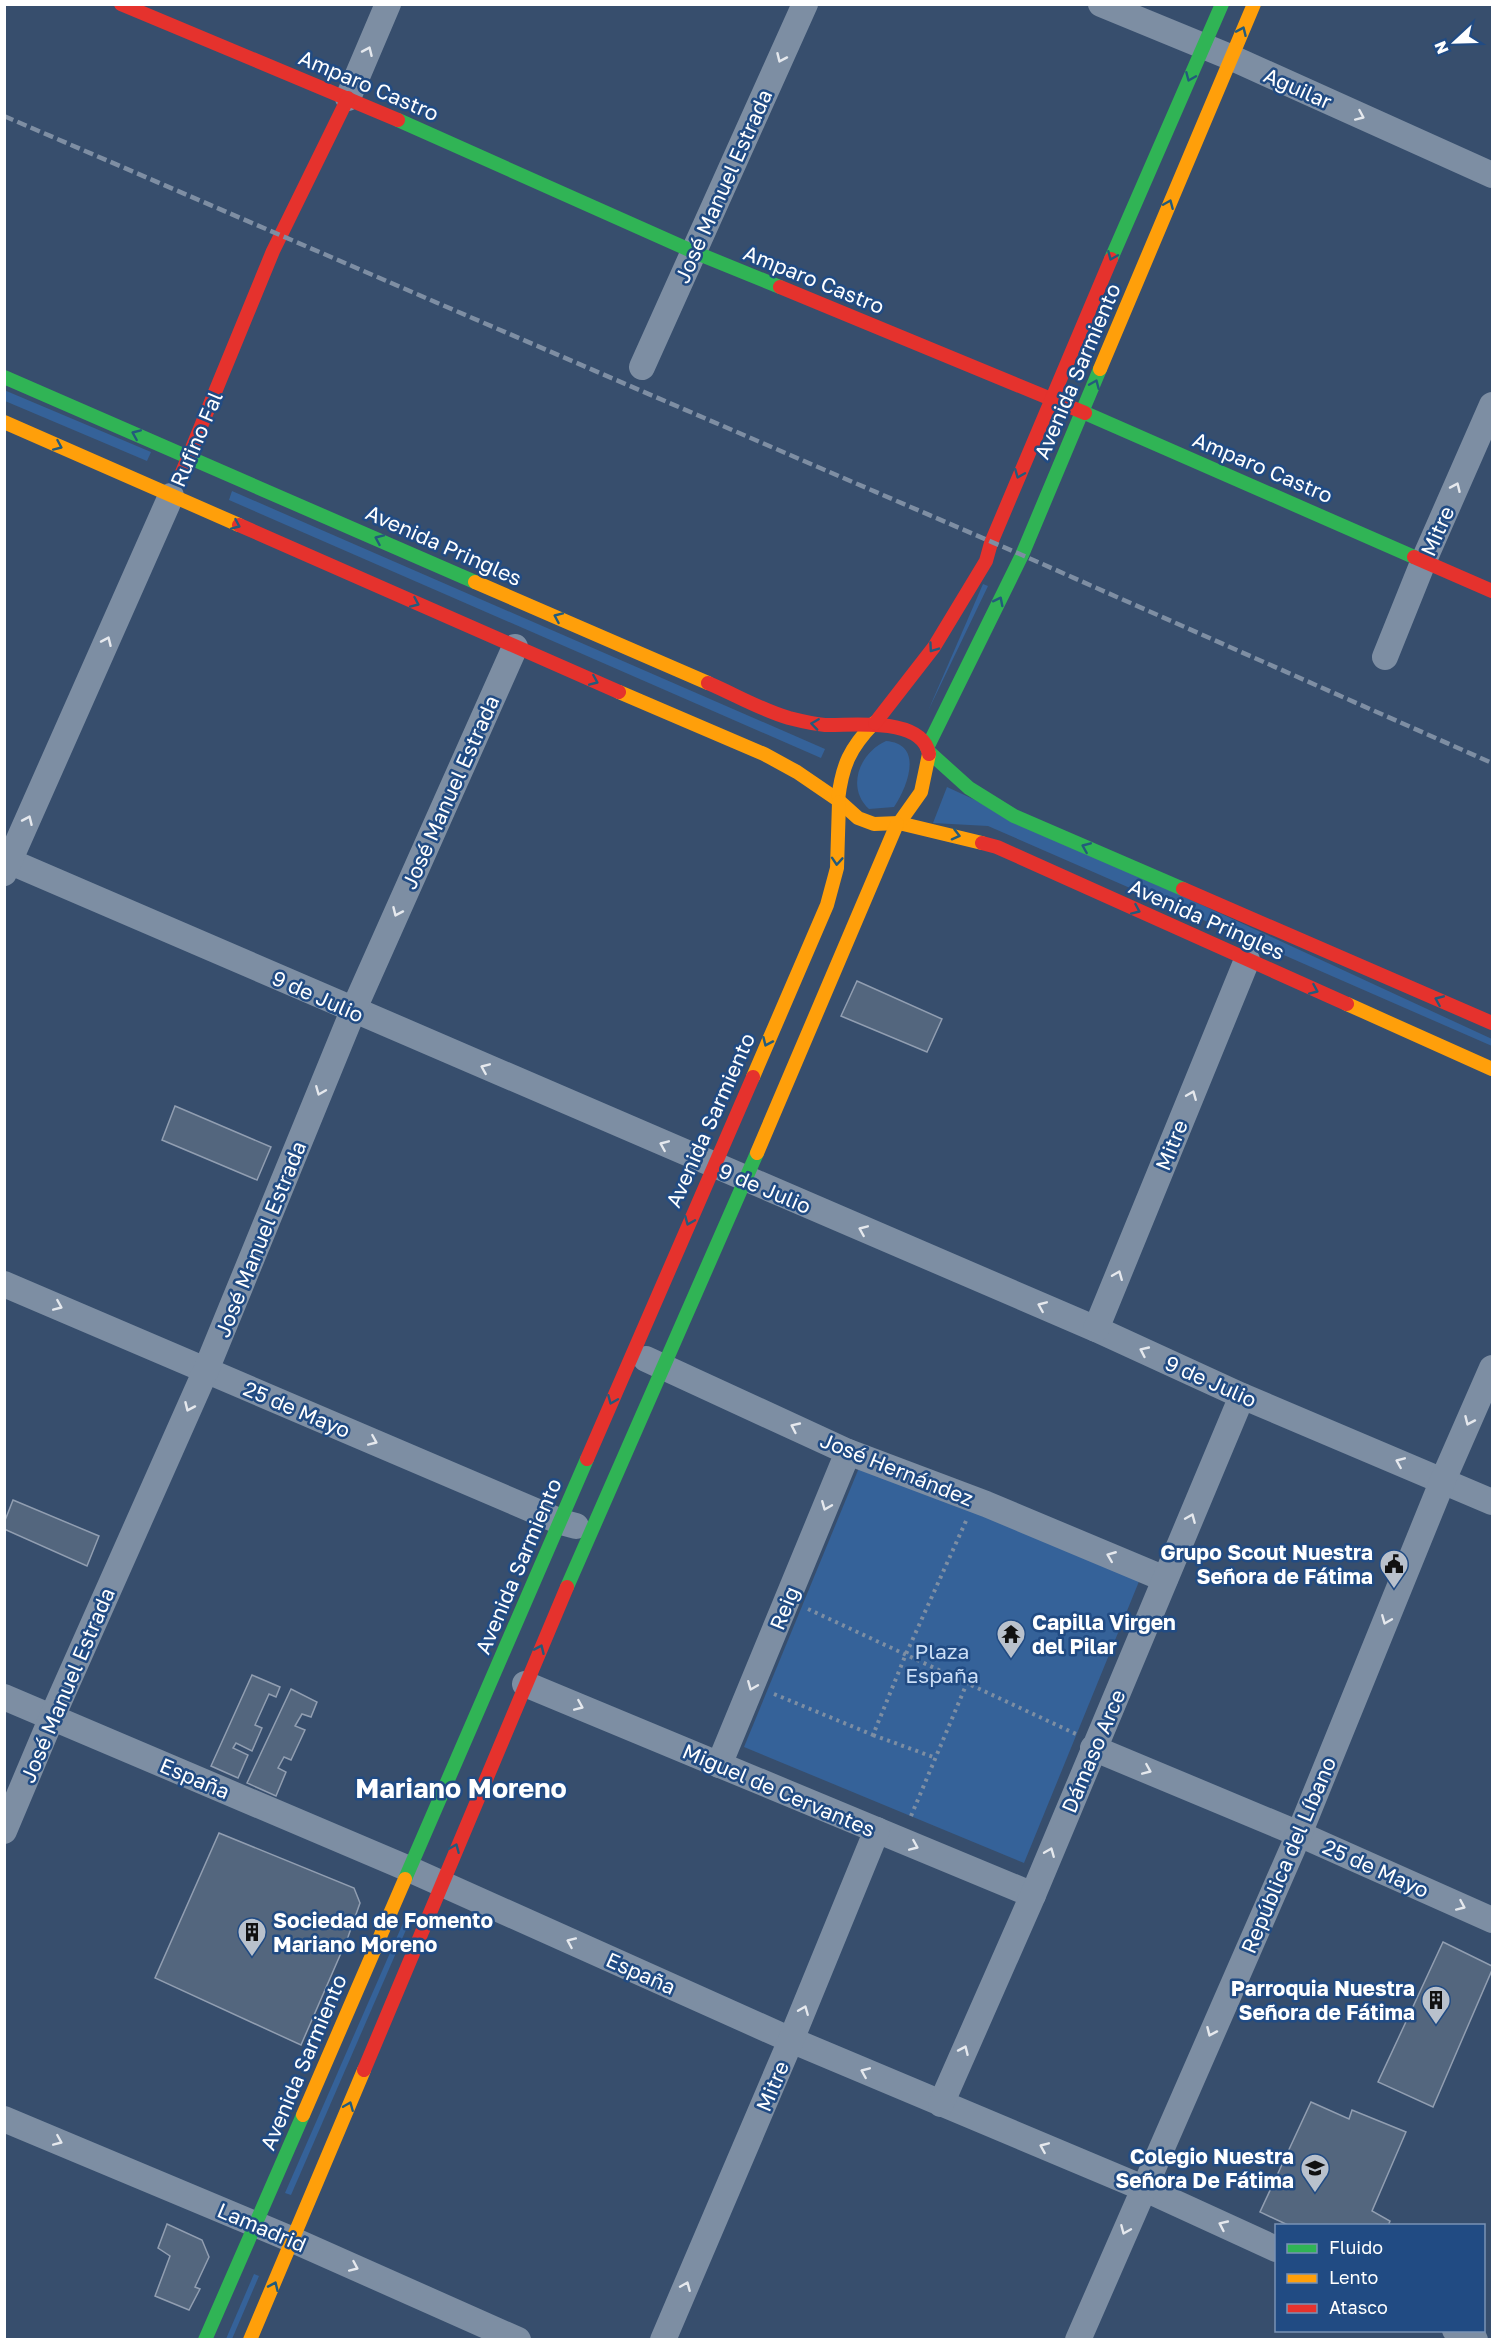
<svg xmlns="http://www.w3.org/2000/svg" width="1497" height="2344" font-family="'Golos Text',sans-serif">
<style>
.green{fill:#356299}
.building{fill:#53667e;stroke:#919eb1;stroke-width:1.5}
.lines{fill:none;stroke-linecap:round;stroke-linejoin:round}
.path{stroke:#7d8ea3;stroke-width:4;stroke-dasharray:3 4.5;stroke-linecap:butt}
.street{stroke:#7d8ea3;stroke-width:26}
.fast{stroke:#30b455;stroke-width:14}
.slow{stroke:#ff9f0a;stroke-width:14}
.jam{stroke:#e5322d;stroke-width:14}
.rail{stroke:#7e8ea3;stroke-width:4.5;stroke-dasharray:10 4.5;stroke-linecap:butt}
.oneway{stroke:#235b7c}
.oneway2{stroke:#e5e8ed}
.labels{text-anchor:middle;dominant-baseline:central;stroke-width:5;stroke-linejoin:round;paint-order:stroke}
.street-label{font-size:21px;fill:#fff;stroke:#214b83}
.poi-label{font-size:21px;font-weight:bold;fill:#fff;stroke:#214b83;text-anchor:end}
.park-label{font-size:21px;fill:#ccdff6;stroke:#214b83}
.district-label{font-size:27px;font-weight:bold;fill:#fff;stroke:#214b83}
</style>
<rect width="100%" height="100%" fill="#374e6d"/>
<g class="green">
<path d="M4,390L151,452L147,461L5,401Z"/>
<path d="M232,491L825,749L821,758L229,500Z"/>
<path d="M983,584L988,586L928,711Z"/>
<path d="M886,741C924,744 908,786 894,807L869,809C846,788 859,753 886,741Z"/>
<path d="M947,787L1492,1039V1046L988,826L933,823Z"/>
<path d="M861,1463L1140,1579L1024,1863L744,1747Z"/>
<path d="M407,1914L412,1916L291,2195L285,2193Z"/>
<path d="M254,2274L259,2276L232,2339H226Z"/>
</g>
<g class="building">
<path d="M857,981L942,1019L927,1052L841,1016Z"/>
<path d="M175,1106L271,1147L257,1180L162,1140Z"/>
<path d="M13,1500L99,1536L87,1566L4,1529V1523Z"/>
<path d="M252,1675L280,1687L276,1697L269,1694L255,1725L262,1728L252,1751L236,1743L233,1748L248,1755L238,1778L211,1766Z"/>
<path d="M291,1689L317,1702L311,1717L302,1714L295,1726L305,1730L291,1760L284,1757L278,1768L286,1772L276,1796L247,1783Z"/>
<path d="M219,1833L354,1888L360,1903L348,1937L301,2045L155,1978Z"/>
<path d="M1443,1942L1492,1966V1970L1433,2107L1378,2082Z"/>
<path d="M1311,2102L1349,2119L1352,2110L1406,2132L1372,2211L1390,2221L1388,2226H1290L1260,2212Z"/>
<path d="M167,2224L202,2240L209,2257L195,2287L200,2289L189,2310L155,2296L170,2256L158,2248Z"/>
</g>
<g class="lines">
<g class="path">
<path d="M808,1609L1076,1734"/>
<path d="M774,1694L873,1735L906,1654L966,1521"/>
<path d="M873,1735L936,1758"/>
<path d="M911,1816L967,1683"/>
</g>
<g class="street">
<path d="M1101,4L1230,57L1492,175"/>
<path d="M348,98L388,4"/>
<path d="M642,367L805,4"/>
<path d="M1385,657L1424,560L1492,405"/>
<path d="M4,859L1096,1329L1242,1396L1492,1502"/>
<path d="M4,873L171,496"/>
<path d="M4,1284L561,1522L576,1526"/>
<path d="M1096,1329L1247,960"/>
<path d="M646,1359L848,1452L986,1504L1165,1579"/>
<path d="M525,1684L1033,1895"/>
<path d="M4,1697L409,1869L791,2040L1143,2188L1276,2249"/>
<path d="M1093,1748L1299,1834L1492,1920"/>
<path d="M719,1765L848,1452"/>
<path d="M4,1831L52,1717L206,1370L353,1011L515,647"/>
<path d="M941,2104L1033,1895L1242,1396"/>
<path d="M4,2119L293,2240L518,2340"/>
<path d="M1455,2330L1475,2340"/>
<path d="M663,2340L791,2040L877,1830"/>
<path d="M1078,2340L1299,1834L1443,1480L1492,1368"/>
</g>
<g class="fast">
<path d="M398,120L694,252L780,287"/>
<path d="M1111,259L1222,4"/>
<path d="M4,377L475,582"/>
<path d="M1085,413L1414,557"/>
<path d="M927,748L1022,555L1100,369"/>
<path d="M929,752L969,788L1014,816L1183,889"/>
<path d="M567,1587L757,1153"/>
<path d="M405,1879L587,1459"/>
<path d="M205,2340L303,2115"/>
</g>
<g class="slow">
<path d="M1100,369L1254,4"/>
<path d="M4,422L239,525"/>
<path d="M475,582L708,683"/>
<path d="M619,692L764,754L797,772L838,800L858,818L874,824L899,823L982,843"/>
<path d="M838,800C842,765 850,748 874,723"/>
<path d="M899,823L921,792L929,754"/>
<path d="M1347,1004L1492,1069"/>
<path d="M753,1077L827,905L837,868L839,802"/>
<path d="M757,1153L897,824"/>
<path d="M303,2115L405,1879"/>
<path d="M250,2340L364,2070"/>
</g>
<g class="jam">
<path d="M121,4L398,120"/>
<path d="M780,287L1085,413"/>
<path d="M181,475L273,251L348,98"/>
<path d="M239,525L619,692"/>
<path d="M1414,557L1492,591"/>
<path d="M708,683C734,694 761,710 789,718C801,721 813,724 825,725C853,726 922,716 929,754"/>
<path d="M875,723L934,647L986,561L991,543L1111,259"/>
<path d="M982,843L997,847L1347,1004"/>
<path d="M1183,889L1492,1023"/>
<path d="M587,1459L753,1077"/>
<path d="M364,2070L567,1587"/>
</g>
<path class="rail" d="M4,116L1022,555L1492,763"/>
</g>
<defs><path id="oneway-chevron" d="M-2-3.5L2.5 0L-2 3.5" fill="none" stroke-width="1.6" stroke-linecap="round" stroke-linejoin="round" transform="scale(1.5)"/></defs>
<g class="oneway">
<use href="#oneway-chevron" transform="translate(1242 31) rotate(-66)"/>
<use href="#oneway-chevron" transform="translate(1190 77) rotate(113)"/>
<use href="#oneway-chevron" transform="translate(1169 204) rotate(-67)"/>
<use href="#oneway-chevron" transform="translate(1112 256) rotate(113)"/>
<use href="#oneway-chevron" transform="translate(1095 384) rotate(-67)"/>
<use href="#oneway-chevron" transform="translate(136 434) rotate(-157)"/>
<use href="#oneway-chevron" transform="translate(58 446) rotate(24)"/>
<use href="#oneway-chevron" transform="translate(1019 474) rotate(112)"/>
<use href="#oneway-chevron" transform="translate(236 525) rotate(24)"/>
<use href="#oneway-chevron" transform="translate(379 539) rotate(-156)"/>
<use href="#oneway-chevron" transform="translate(999 601) rotate(-63)"/>
<use href="#oneway-chevron" transform="translate(415 603) rotate(24)"/>
<use href="#oneway-chevron" transform="translate(558 617) rotate(-156)"/>
<use href="#oneway-chevron" transform="translate(933 648) rotate(125)"/>
<use href="#oneway-chevron" transform="translate(594 681) rotate(23)"/>
<use href="#oneway-chevron" transform="translate(815 724) rotate(-172)"/>
<use href="#oneway-chevron" transform="translate(956 835) rotate(14)"/>
<use href="#oneway-chevron" transform="translate(1086 847) rotate(-157)"/>
<use href="#oneway-chevron" transform="translate(837 861) rotate(94)"/>
<use href="#oneway-chevron" transform="translate(1136 910) rotate(24)"/>
<use href="#oneway-chevron" transform="translate(1314 990) rotate(24)"/>
<use href="#oneway-chevron" transform="translate(1439 1000) rotate(-157)"/>
<use href="#oneway-chevron" transform="translate(767 1042) rotate(114)"/>
<use href="#oneway-chevron" transform="translate(689 1221) rotate(113)"/>
<use href="#oneway-chevron" transform="translate(612 1400) rotate(113)"/>
<use href="#oneway-chevron" transform="translate(540 1649) rotate(-66)"/>
<use href="#oneway-chevron" transform="translate(455 1848) rotate(-67)"/>
<use href="#oneway-chevron" transform="translate(349 2106) rotate(-68)"/>
<use href="#oneway-chevron" transform="translate(274 2286) rotate(-66)"/>
</g>
<g class="oneway2">
<use href="#oneway-chevron" transform="translate(368 51) rotate(-66)"/>
<use href="#oneway-chevron" transform="translate(781 58) rotate(114)"/>
<use href="#oneway-chevron" transform="translate(1360 116) rotate(24)"/>
<use href="#oneway-chevron" transform="translate(1456 487) rotate(-66)"/>
<use href="#oneway-chevron" transform="translate(107 641) rotate(-66)"/>
<use href="#oneway-chevron" transform="translate(28 820) rotate(-66)"/>
<use href="#oneway-chevron" transform="translate(397 912) rotate(114)"/>
<use href="#oneway-chevron" transform="translate(485 1068) rotate(-157)"/>
<use href="#oneway-chevron" transform="translate(320 1091) rotate(112)"/>
<use href="#oneway-chevron" transform="translate(1192 1095) rotate(-68)"/>
<use href="#oneway-chevron" transform="translate(664 1145) rotate(-157)"/>
<use href="#oneway-chevron" transform="translate(863 1230) rotate(-157)"/>
<use href="#oneway-chevron" transform="translate(1118 1275) rotate(-68)"/>
<use href="#oneway-chevron" transform="translate(58 1306) rotate(23)"/>
<use href="#oneway-chevron" transform="translate(1042 1306) rotate(-157)"/>
<use href="#oneway-chevron" transform="translate(1144 1351) rotate(-155)"/>
<use href="#oneway-chevron" transform="translate(189 1407) rotate(114)"/>
<use href="#oneway-chevron" transform="translate(1469 1421) rotate(114)"/>
<use href="#oneway-chevron" transform="translate(795 1427) rotate(-155)"/>
<use href="#oneway-chevron" transform="translate(373 1441) rotate(23)"/>
<use href="#oneway-chevron" transform="translate(1400 1462) rotate(-157)"/>
<use href="#oneway-chevron" transform="translate(826 1506) rotate(112)"/>
<use href="#oneway-chevron" transform="translate(1191 1518) rotate(-67)"/>
<use href="#oneway-chevron" transform="translate(1111 1556) rotate(-158)"/>
<use href="#oneway-chevron" transform="translate(1386 1620) rotate(112)"/>
<use href="#oneway-chevron" transform="translate(752 1686) rotate(112)"/>
<use href="#oneway-chevron" transform="translate(579 1706) rotate(23)"/>
<use href="#oneway-chevron" transform="translate(1147 1770) rotate(23)"/>
<use href="#oneway-chevron" transform="translate(914 1846) rotate(23)"/>
<use href="#oneway-chevron" transform="translate(1050 1852) rotate(-68)"/>
<use href="#oneway-chevron" transform="translate(1461 1906) rotate(24)"/>
<use href="#oneway-chevron" transform="translate(571 1942) rotate(-156)"/>
<use href="#oneway-chevron" transform="translate(804 2010) rotate(-68)"/>
<use href="#oneway-chevron" transform="translate(1211 2032) rotate(114)"/>
<use href="#oneway-chevron" transform="translate(964 2050) rotate(-66)"/>
<use href="#oneway-chevron" transform="translate(865 2072) rotate(-157)"/>
<use href="#oneway-chevron" transform="translate(58 2141) rotate(23)"/>
<use href="#oneway-chevron" transform="translate(1044 2147) rotate(-157)"/>
<use href="#oneway-chevron" transform="translate(1223 2225) rotate(-155)"/>
<use href="#oneway-chevron" transform="translate(1125 2230) rotate(113)"/>
<use href="#oneway-chevron" transform="translate(354 2267) rotate(24)"/>
<use href="#oneway-chevron" transform="translate(686 2286) rotate(-67)"/>
</g>
<defs>
<g id="civic-pin" transform="scale(1.5)"><path d="M0 17L-7.5 6A9.5 9.5 0 1 1 7.5 6Z" fill="#b9c1cc" stroke="#214b83"/><path d="M-.6-6.5H3V-4.5H.6V-3L4-1V1h2V6H-6V1h2V-1L-.6-3ZM-1.2 2.5V6h2.4V2.5Z" fill="#111"/></g>
<g id="temple-pin" transform="scale(1.5)"><path d="M0 17L-7.5 6A9.5 9.5 0 1 1 7.5 6Z" fill="#b9c1cc" stroke="#214b83"/><path d="M0-6L5-2H3V0L6.5 2.5H4V6H1.5V3h-3V6H-4V2.5H-6.5L-3 0V-2H-5Z" fill="#111"/></g>
<g id="building-pin" transform="scale(1.5)"><path d="M0 17L-7.5 6A9.5 9.5 0 1 1 7.5 6Z" fill="#b9c1cc" stroke="#214b83"/><path d="M-4-6H4V6H1V3H-1V6H-4ZM-2.5-4.3h1.7v1.8h-1.7ZM.8-4.3h1.7v1.8H.8ZM-2.5-1h1.7V.8h-1.7ZM.8-1h1.7V.8H.8Z" fill="#111"/></g>
<g id="school-pin" transform="scale(1.5)"><path d="M0 17L-7.5 6A9.5 9.5 0 1 1 7.5 6Z" fill="#b9c1cc" stroke="#214b83"/><path d="M0-5L7-2L0 1L-7-2ZM-4 1L0 2.5L4 1V4Q0 6-4 4Z" fill="#111"/></g>
</defs>
<g fill-rule="evenodd">
<use href="#civic-pin" x="1394" y="1564"/>
<use href="#temple-pin" x="1011" y="1634"/>
<use href="#building-pin" x="252" y="1932"/>
<use href="#building-pin" x="1436" y="2000"/>
<use href="#school-pin" x="1315" y="2168"/>
</g>
<g class="labels">
<g class="street-label">
<text transform="translate(369 85) rotate(23)">Amparo Castro</text>
<text transform="translate(1298 88) rotate(24)">Aguilar</text>
<text transform="translate(723 186) rotate(-66)">José Manuel Estrada</text>
<text transform="translate(814 279) rotate(22)">Amparo Castro</text>
<text transform="translate(1077 371) rotate(-67)">Avenida Sarmiento</text>
<text transform="translate(196 439) rotate(-67)">Rufino Fal</text>
<text transform="translate(1263 467) rotate(23)">Amparo Castro</text>
<text transform="translate(1437 531) rotate(-66)">Mitre</text>
<text transform="translate(444 545) rotate(24)">Avenida Pringles</text>
<text transform="translate(450 792) rotate(-66)">José Manuel Estrada</text>
<text transform="translate(1207 919) rotate(24)">Avenida Pringles</text>
<text transform="translate(318 996) rotate(24)">9 de Julio</text>
<text transform="translate(710 1120) rotate(-66)">Avenida Sarmiento</text>
<text transform="translate(1171 1145) rotate(-68)">Mitre</text>
<text transform="translate(765 1188) rotate(23)">9 de Julio</text>
<text transform="translate(260 1239) rotate(-68)">José Manuel Estrada</text>
<text transform="translate(1211 1381) rotate(24)">9 de Julio</text>
<text transform="translate(297 1409) rotate(23)">25 de Mayo</text>
<text transform="translate(897 1469) rotate(22)">José Hernández</text>
<text transform="translate(518 1566) rotate(-67)">Avenida Sarmiento</text>
<text transform="translate(784 1608) rotate(-68)">Reig</text>
<text transform="translate(67 1685) rotate(-67)">José Manuel Estrada</text>
<text transform="translate(1093 1751) rotate(-67)">Dámaso Arce</text>
<text transform="translate(195 1778) rotate(23)">España</text>
<text transform="translate(779 1790) rotate(23)">Miguel de Cervantes</text>
<text transform="translate(1288 1855) rotate(-67)">República del Líbano</text>
<text transform="translate(1376 1868) rotate(24)">25 de Mayo</text>
<text transform="translate(641 1973) rotate(24)">España</text>
<text transform="translate(303 2062) rotate(-67)">Avenida Sarmiento</text>
<text transform="translate(772 2086) rotate(-67)">Mitre</text>
<text transform="translate(262 2227) rotate(23)">Lamadrid</text>
</g>
<g class="poi-label">
<text x="1373" y="1552">Grupo Scout Nuestra<tspan x="1373" dy="24">Señora de Fátima</tspan></text>
<text x="1032" y="1622" text-anchor="start">Capilla Virgen<tspan x="1032" dy="24">del Pilar</tspan></text>
<text x="273" y="1920" text-anchor="start">Sociedad de Fomento<tspan x="273" dy="24">Mariano Moreno</tspan></text>
<text x="1415" y="1988">Parroquia Nuestra<tspan x="1415" dy="24">Señora de Fátima</tspan></text>
<text x="1294" y="2156">Colegio Nuestra<tspan x="1294" dy="24">Señora De Fátima</tspan></text>
</g>
<g class="park-label">
<text x="942" y="1651">Plaza<tspan x="942" dy="24">España</tspan></text>
</g>
<g class="district-label">
<text x="461" y="1788">Mariano Moreno</text>
</g>
</g>
<rect width="1497" height="2344" fill="none" stroke="#ffffff" stroke-width="12"/>
<rect x="1275" y="2224" width="210" height="108" fill="#214b83" stroke="#7a93b5" stroke-width="1.5"/>
<rect x="1287" y="2244" width="30" height="9" fill="#30b455" stroke="#7a93b5" stroke-width="1.5"/>
<text x="1329" y="2254" font-size="18" fill="#ffffff">Fluido</text>
<rect x="1287" y="2274" width="30" height="9" fill="#ff9f0a" stroke="#7a93b5" stroke-width="1.5"/>
<text x="1329" y="2284" font-size="18" fill="#ffffff">Lento</text>
<rect x="1287" y="2304" width="30" height="9" fill="#e5322d" stroke="#7a93b5" stroke-width="1.5"/>
<text x="1329" y="2314" font-size="18" fill="#ffffff">Atasco</text>
<g transform="translate(1455 42) rotate(248)" stroke="#214b83" stroke-width="4.5" paint-order="stroke">
<path d="M0-4.5L10 22L0 15L-10 22Z" fill="#ffffff"/>
<text y="-9" font-size="16" font-weight="bold" text-anchor="middle" fill="#ffffff">N</text>
</g>
</svg>
